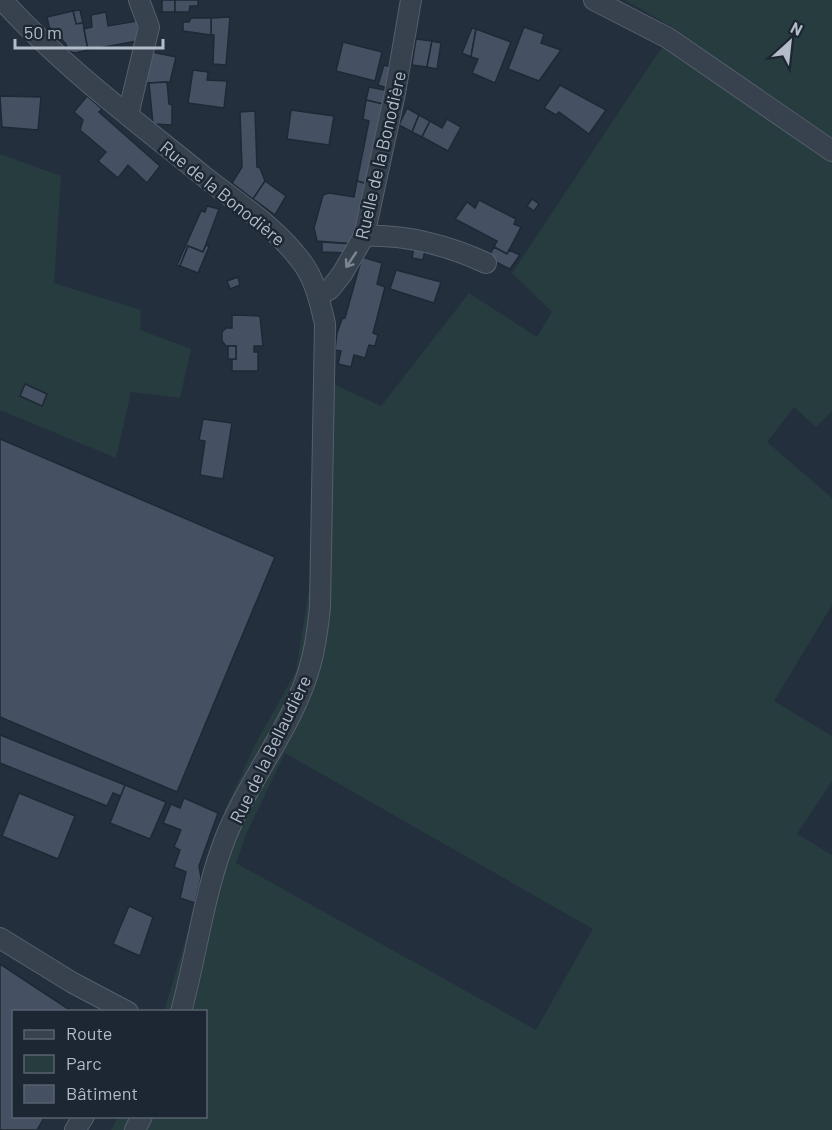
<svg xmlns="http://www.w3.org/2000/svg" width="832" height="1130" font-family="Barlow,sans-serif">
<style>
.green{fill:#263c3f;fill-rule:evenodd}
.building{fill:#455162;stroke:#1f2835;stroke-width:1.5}
.lines{fill:none;stroke-linecap:round;stroke-linejoin:round}
.minor-casing{stroke:#565f6c;stroke-width:22}
.minor{stroke:#38414e;stroke-width:20}
.oneway{stroke:#7c8592}
.labels{text-anchor:middle;dominant-baseline:central;stroke-width:5;stroke-linejoin:round;paint-order:stroke}
.street-label{font-size:18px;fill:#b4bcc9;stroke:#1d2633}
</style>
<rect width="100%" height="100%" fill="#242f3e"/>
<g class="green">
<path d="M625,0H832V411L816,427L794,407L767,442L832,498V605L774,701L832,736V781L797,834L832,855V1130H111L118,1117L206,1116V1012L164,1011L225,810L255,745L296,671L317,539L314,375L381,406L469,293L537,337L552,312L512,273L658,53L677,30ZM285,753L593,929L536,1030L236,863L247,832Z"/>
<path d="M0,154L61,176L54,283L141,310L140,330L191,349L180,398L131,392L116,458L0,410Z"/>
</g>
<g class="building">
<rect x="162" y="0" width="13" height="12"/>
<path d="M175,0H198V6H190L189,12H175Z"/>
<path d="M80,10L83,23L76,24L73,11Z"/>
<path d="M73,11L76,24L83,23L88,50L75,53L68,51L66,44L49,27L47,17Z"/>
<path d="M106,12L108,26L137,21L139,33L137,41L88,50L84,29L92,27L91,15Z"/>
<path d="M230,17L226,65L213,64L214,35H211V18Z"/>
<path d="M191,18H211V35L183,31V22H189Z"/>
<path d="M524,27L544,34L541,43L561,50L539,81L508,69Z"/>
<path d="M472,28L476,29L471,57L462,53Z"/>
<path d="M476,29L511,42L495,83L472,73L478,59L471,57Z"/>
<path d="M416,39L432,41L427,67L412,65Z"/>
<path d="M432,41L441,43L437,69L427,67Z"/>
<path d="M343,42L382,52L375,81L336,71Z"/>
<path d="M152,52L176,57L170,82L146,83Z"/>
<path d="M384,65L394,68L390,89L378,85Z"/>
<path d="M193,70L208,72L207,80L227,81L224,108L188,103Z"/>
<path d="M167,82L169,104L172,105V125L153,124L149,83Z"/>
<path d="M560,85L606,110L589,134L559,112L556,115L544,108Z"/>
<path d="M369,87L390,91L387,105L366,100Z"/>
<path d="M0,96L41,97L38,130L2,127Z"/>
<path d="M87,96L102,109L99,112L160,166L147,183L128,165L118,178L98,161L106,152L80,130L83,120L74,112Z"/>
<path d="M366,100L387,105L371,185L357,181L369,121L363,119Z"/>
<path d="M407,108L419,115L412,132L399,125Z"/>
<path d="M291,110L334,116L329,145L287,139Z"/>
<path d="M255,111L257,167L260,168L265,181L253,199L232,183L242,167L240,112Z"/>
<path d="M419,115L430,121L422,137L412,132Z"/>
<path d="M447,119L461,127L448,151L422,137L430,121L442,128Z"/>
<path d="M265,181L286,196L275,215L253,199Z"/>
<path d="M357,181L371,185L354,244L317,241L314,228L323,195L329,193L354,197Z"/>
<path d="M532,199L539,204L534,211L527,206Z"/>
<path d="M479,200L516,219L514,224L521,227L507,254L494,247L497,241L455,219L467,202L475,208Z"/>
<path d="M207,206L219,209L203,252L188,246L180,266L177,265L201,211L205,212Z"/>
<path d="M322,242L354,244L349,253L322,252Z"/>
<path d="M206,245L209,247L198,273L180,266L188,246L203,252Z"/>
<path d="M494,247L507,254L509,250L520,255L510,269L488,258Z"/>
<path d="M414,248L425,250L423,260L412,258Z"/>
<path d="M362,257L382,263L377,284L385,287L373,333L378,335L375,346L369,345L365,358L354,355L351,367L338,364L341,351L335,350L337,333L342,319L345,318Z"/>
<path d="M396,270L441,282L434,303L390,289Z"/>
<path d="M238,277L240,285L230,289L227,281Z"/>
<path d="M232,315L260,316L263,346H254V352H258V371H232V359H236V346H226L222,341V332L226,328H232Z"/>
<rect x="228" y="346" width="8" height="13"/>
<path d="M25,384L47,394L42,406L20,396Z"/>
<path d="M203,419L232,423L223,479L200,475L205,441L199,440Z"/>
<path d="M0,439L275,557L177,792L0,717Z"/>
<path d="M0,735L125,785L121,796L113,793L107,806L0,763Z"/>
<path d="M125,785L166,802L150,839L110,823Z"/>
<path d="M19,793L75,816L58,859L2,836Z"/>
<path d="M184,798L218,813L199,866L201,878L195,903L180,898L186,872L174,867L180,850L174,847L181,830L163,823L171,804L180,808Z"/>
<path d="M129,906L153,917L140,956L113,944Z"/>
<path d="M0,964L73,1012H14V1116H45L37,1130H0Z"/>
</g>
<g class="lines">
<g class="minor-casing">
<g id="minor">
<path d="M2,0C61,65 133,119 201,174C236,202 274,225 301,261C315,279 320,302 325,324L320,607C318,626 316,646 310,666C294,726 244,785 222,847C203,900 196,957 181,1012"/>
<path d="M594,0L668,38L832,151"/>
<path d="M128,115L149,27L139,0"/>
<path d="M364,236C405,234 450,246 486,263"/>
<path d="M319,295L330,289L342,274L364,236L395,93L411,0"/>
<path d="M0,938L73,983L128,1012"/>
<path d="M75,1130L84,1116"/>
<path d="M135,1130L142,1116"/>
</g>
</g>
<use href="#minor" class="minor"/>
</g>
<defs><path id="oneway-shaft" d="M-6 0H5M1.5-3L5.5 0L1.5 3" fill="none" stroke-width="1.6" stroke-linecap="round" stroke-linejoin="round" transform="scale(1.5)"/></defs>
<use class="oneway" href="#oneway-shaft" transform="translate(351 260) rotate(124)"/>
<g class="labels">
<g class="street-label">
<text transform="translate(380 155) rotate(-77)">Ruelle de la Bonodière</text>
<text transform="translate(223 193) rotate(39)">Rue de la Bonodière</text>
<text transform="translate(270 749) rotate(-64)">Rue de la Bellaudière</text>
</g>
</g>
<rect x="12" y="1010" width="195" height="108" fill="#1d2633" stroke="#59626f" stroke-width="1.5"/>
<rect x="24" y="1030" width="30" height="9" fill="#38414e" stroke="#59626f" stroke-width="1.5"/>
<text x="66" y="1040" font-size="18" fill="#b4bcc9">Route</text>
<rect x="24" y="1055" width="30" height="18" fill="#263c3f" stroke="#59626f" stroke-width="1.5"/>
<text x="66" y="1070" font-size="18" fill="#b4bcc9">Parc</text>
<rect x="24" y="1085" width="30" height="18" fill="#455162" stroke="#59626f" stroke-width="1.5"/>
<text x="66" y="1100" font-size="18" fill="#b4bcc9">Bâtiment</text>
<g transform="translate(790 42) rotate(27)" stroke="#1d2633" stroke-width="4.5" paint-order="stroke">
<path d="M0-4.5L10 22L0 15L-10 22Z" fill="#b4bcc9"/>
<text y="-9" font-size="16" font-weight="bold" text-anchor="middle" fill="#b4bcc9">N</text>
</g>
<path d="M15 39v9h148v-9" fill="none" stroke="#b4bcc9" stroke-width="3"/>
<text x="24" y="39" font-size="18" fill="#b4bcc9" stroke="#1d2633" stroke-width="4.5" paint-order="stroke">50 m</text>
</svg>
